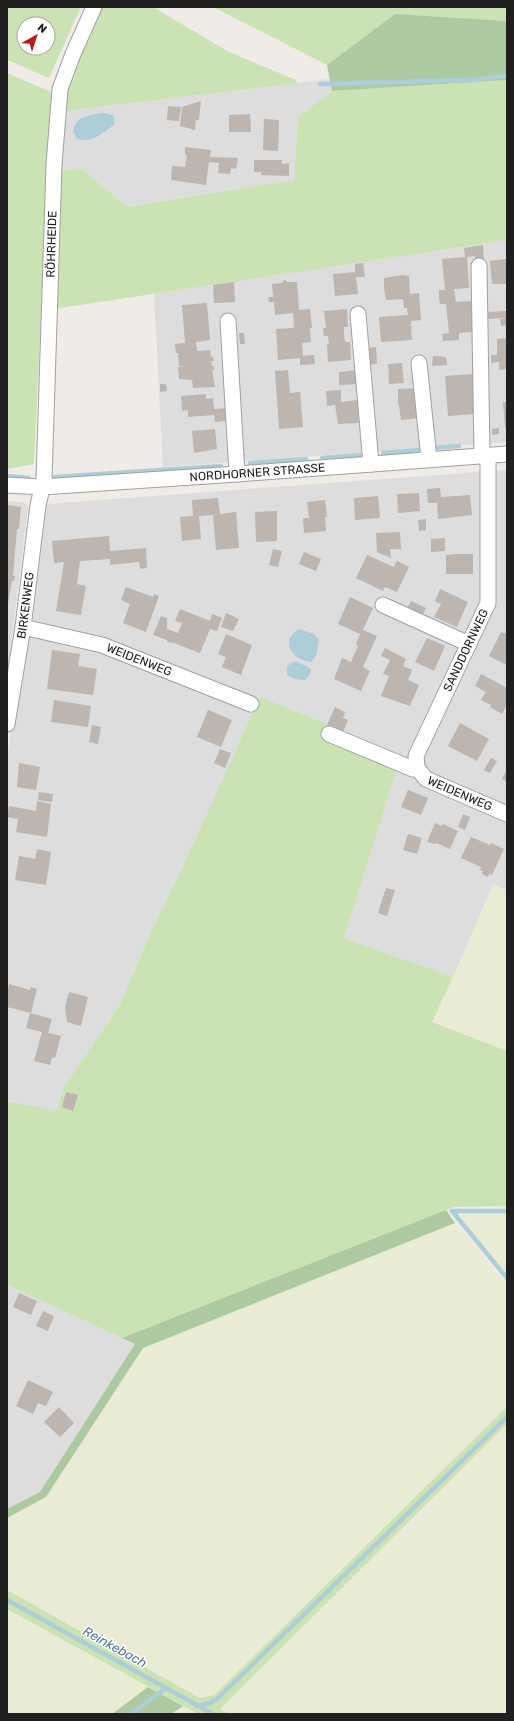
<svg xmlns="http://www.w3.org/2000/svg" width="514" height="1721" font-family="Rubik,sans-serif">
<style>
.residential{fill:#ddd}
.farmland{fill:#eaebd5}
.grass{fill:#cbe3b3;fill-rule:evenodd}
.forest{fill:#adc9a1}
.water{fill:#adced7}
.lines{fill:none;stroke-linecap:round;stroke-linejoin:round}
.stream{stroke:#adced7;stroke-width:4.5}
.building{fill:#bcb5b0}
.minor-casing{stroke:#a0a0a0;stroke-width:17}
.minor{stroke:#fff;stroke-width:15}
.labels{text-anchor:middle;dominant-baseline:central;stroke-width:3;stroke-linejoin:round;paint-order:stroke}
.street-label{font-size:12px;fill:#1f1f1f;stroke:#fff}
.water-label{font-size:13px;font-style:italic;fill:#547a9d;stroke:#fff}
</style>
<rect width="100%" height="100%" fill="#efece7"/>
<g class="residential">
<path d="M329,79L332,91L298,117L294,180L127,207L82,169L59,170L64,111Z"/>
<path d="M507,240V442L163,467L154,293Z"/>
<path d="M507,470V890L493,885L453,977L344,938L397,769L321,737L327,725L180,873L151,932L120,1004L63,1089L57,1111L7,1101V760L45,504Z"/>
<path d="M7,501L22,502L28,506L7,678Z"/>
<path d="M7,1285L135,1344L40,1492L7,1509Z"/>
</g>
<g class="farmland">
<path d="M493,884L507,890V1051L432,1022L453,977Z"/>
<path d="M507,1212V1275L455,1213Z"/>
<path d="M455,1223L507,1285V1407L214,1695L200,1698L7,1590V1518L46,1497L143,1348Z"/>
<path d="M507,1424V1714H229L220,1709Z"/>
<path d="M7,1609L148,1687L112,1714H7Z"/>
<path d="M183,1706L198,1714H171Z"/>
</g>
<g class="grass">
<path d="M7,7H81L49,78L7,60ZM24,24H48V48H24Z"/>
<path d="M102,7H153L229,52L296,80L297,83L64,111L66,90Z"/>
<path d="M213,7H507V21L395,14L327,65Z"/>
<path d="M7,73L51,92L34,464L7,469Z"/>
<path d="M507,80V240L54,309L59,170L82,169L127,207L294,180L298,117L332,91Z"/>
<path d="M260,697L327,724L321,737L397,769L344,938L453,977L432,1022L507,1051V1206L454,1207L122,1338L7,1285V1101L57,1111L63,1089L120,1004L151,932L180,873Z"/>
<path d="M507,1407V1424L220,1709L229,1714H198L7,1609V1590L200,1698L214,1695Z"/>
</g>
<g class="forest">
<path d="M395,14L507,21V80L332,91L327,65Z"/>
<path d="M446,1210L455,1223L143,1348L46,1497L7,1518V1509L40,1492L135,1344L122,1338Z"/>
<path d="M148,1687L183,1706L171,1714H112Z"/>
</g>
<g class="water">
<path d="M100,113C109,113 117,114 114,125C102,133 91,145 76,138L73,131C77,115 86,117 100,113Z"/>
<path d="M299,629L314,634L319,640L316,656L311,662C292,661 279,640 299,629Z"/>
<path d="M295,661C303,666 320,667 305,680L295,679L287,675V666Z"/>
</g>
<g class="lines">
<g class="stream">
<path d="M320,84L470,80L507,76"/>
<path d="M435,448L459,446"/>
<path d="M383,453L420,450"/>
<path d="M322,458L361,455"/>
<path d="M250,463L306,459"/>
<path d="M7,476L29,478"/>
<path d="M55,477L221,466"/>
<path d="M452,1211L507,1278"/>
<path d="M452,1211H507"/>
<path d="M7,1600L213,1714"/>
<path d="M197,1706L210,1703L218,1698L507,1417"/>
<path d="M131,1714L166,1688"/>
</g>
</g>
<g class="building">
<path d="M201,101L199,120H196L195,130L180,126L182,107Z"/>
<path d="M168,106L181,107L179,121L167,120Z"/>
<path d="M250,114L251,132H229V115Z"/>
<path d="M264,119L279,120L278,151L263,150Z"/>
<path d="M185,147L211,150L210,157L238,158L236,169L231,168L230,174L218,173L219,163L209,162L206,185L171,180L172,166L185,167L187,155H185Z"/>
<path d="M254,160H282V164L289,163V176L261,175V172H254Z"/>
<path d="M483,245L484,261L476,262L475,256L467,257L469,288L454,289L456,302L471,301L473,332L459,333V340L443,341L442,334L449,333L446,304H440L439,297V290H445L442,259L465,257L464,248Z"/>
<path d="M505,259H507V284H492L490,261Z"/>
<path d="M363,263L365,277H356L358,294L335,296L333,274L355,272V264Z"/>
<path d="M403,275L409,276L410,294L419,293L421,320L411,321L412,340L381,342L379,317L408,315L407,308H404L403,299L386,300L384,289V278Z"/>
<path d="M286,280L287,282H297L299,310L310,309L312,328H310L311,342L302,343L303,356L314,355L315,364L300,365V358L278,360L276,329L294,328L293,313L275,315L274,302H269L268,297H273L272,284L282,283L283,281Z"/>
<path d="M234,282L235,302L214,303L213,285Z"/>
<path d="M207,303L210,340L196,342L197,351L210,350L211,357H213L214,361H211L212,366H214V370H212L215,387L193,388L192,380L179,379L178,367L187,366H179L178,353H176L175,344L185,343L182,305Z"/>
<path d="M347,309L348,327H344V335L345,342H350L351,360L328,362L327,344H329L328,336H324L323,328H326L324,311Z"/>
<path d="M506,311V318L487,319V312Z"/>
<path d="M507,318V325L501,326L500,319Z"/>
<path d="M239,333H244L245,344H240Z"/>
<path d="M507,338V369L499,370V362L491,363V355H497V339Z"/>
<path d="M376,347L377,364L367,365L366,348Z"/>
<path d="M433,356L446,357L447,365L432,366Z"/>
<path d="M402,363L404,383L389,384L388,364Z"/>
<path d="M288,370L290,393L300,392L303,427L279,429L275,371Z"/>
<path d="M357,370V384L339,385V372Z"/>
<path d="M473,374L476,414L448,416L445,376Z"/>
<path d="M160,384H166L167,391L160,392Z"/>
<path d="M418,388L421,418L401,420L399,405L398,404V389Z"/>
<path d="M341,390V402L357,400L359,423L338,424L335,405L327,406L326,391Z"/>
<path d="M206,394V399L213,398L214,409L227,408L228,421L215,422L214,415L188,417V410L182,411L181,396Z"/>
<path d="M503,402H507V428H505Z"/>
<path d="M499,428V434L492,435V429Z"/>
<path d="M215,429L217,449L194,453L192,431Z"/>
<path d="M440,488L441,497L470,495L472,515L438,519L437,503H428L427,489Z"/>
<path d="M419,493L420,511L398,513L397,494Z"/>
<path d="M378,496L380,518L355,520L354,498Z"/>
<path d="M218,498L220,514L236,512L239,548L216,550L213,515L199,516L201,539L182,541L180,517L193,516L192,500Z"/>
<path d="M325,500L327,517H325L326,531L304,533L303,518H309L307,502Z"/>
<path d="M7,505L21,507L19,529H17L13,576H15L14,581H12L8,604Z"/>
<path d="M277,511V541L256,542L255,512Z"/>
<path d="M426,519V530L419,531L418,520Z"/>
<path d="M400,532L401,549H390L391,558L377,552L376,533Z"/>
<path d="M109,536L110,551L146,548L147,568L140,569L139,562L110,565V559L80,561L77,584L86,586L81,615L56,611L64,562L54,563L52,541Z"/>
<path d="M445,538V551L431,552V539Z"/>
<path d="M273,549L282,551L278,567L269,565Z"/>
<path d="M304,552L321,559L316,571L299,564Z"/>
<path d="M457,554H473V574H446V555Z"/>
<path d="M367,555L394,567L397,561L409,567L397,592L385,587L383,591L356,578Z"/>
<path d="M126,587L153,597L154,594L159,596L146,632L123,623L130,604L121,600Z"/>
<path d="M440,589L468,602L457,627L434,617L441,604L435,601Z"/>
<path d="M350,597L373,608L363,630L377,636L363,667L370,671L361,691L334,679L342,658L351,662L358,646L356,644L360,634L338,624Z"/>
<path d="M411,601L426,608L422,616L407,609Z"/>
<path d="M180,609L210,621L212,614L222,618L217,631L210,629L200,653L174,643L167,642V640L153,635L161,616L167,618V629L178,633L182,623L175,621Z"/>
<path d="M226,613L239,619L233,631L221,627Z"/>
<path d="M501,632L507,634V665L489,656Z"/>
<path d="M226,634L252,645L241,675L222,667L226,657L218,654Z"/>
<path d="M427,638L445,646L434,671L415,662Z"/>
<path d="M385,648L406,659L403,666L412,670L408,680L419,685L410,706L381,696L389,676L383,674L390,660L381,656Z"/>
<path d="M52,650L80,654L78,666L97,669L93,695L47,689Z"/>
<path d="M481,674L507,688V705L502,714L490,707L491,705L481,700L486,692L475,686Z"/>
<path d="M54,700L91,706L88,727L51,722Z"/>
<path d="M335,707L345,712L343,718L348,720L343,732L327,725Z"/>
<path d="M208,710L232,720L221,747L197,737Z"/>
<path d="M460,723L489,739L477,761L448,746Z"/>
<path d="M92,725L101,727L98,744L89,742Z"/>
<path d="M220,749L231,753L225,768L214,763Z"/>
<path d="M491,758L497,761L490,773L484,770Z"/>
<path d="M19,763L40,767L36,790L17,787Z"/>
<path d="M507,769V782L502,779Z"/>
<path d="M408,790L428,798L421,815L401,807Z"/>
<path d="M39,792L53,794L52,802L38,800Z"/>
<path d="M37,801L51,804L47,837L16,832L18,819L7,817L9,806L36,811Z"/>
<path d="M463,814L470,817L465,830L458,827Z"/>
<path d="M435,823L442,826L443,824L458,831L450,849L436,843L435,844L427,842Z"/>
<path d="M408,834L422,838L417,854L403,850Z"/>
<path d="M471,837L490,845L491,843L504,849L492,875L489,874L488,877L482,874L483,871L480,870L481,867L461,858Z"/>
<path d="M37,849L51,852L46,885L15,880L19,856L35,859Z"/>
<path d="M386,888L395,890L387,916L378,913Z"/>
<path d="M9,984L30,990L31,987L37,989L31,1013L7,1007V994Z"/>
<path d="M69,992L88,997L81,1026L67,1022L65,1007Z"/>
<path d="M30,1013L52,1019L48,1033L61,1036L55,1058L52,1057L50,1065L34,1061L42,1032L26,1028Z"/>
<path d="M66,1092L78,1095L73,1111L62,1107Z"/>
<path d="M19,1293L37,1301L31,1315L13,1307Z"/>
<path d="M43,1311L54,1316L48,1331L36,1326Z"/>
<path d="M28,1380L53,1392L46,1406L38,1403L33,1414L16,1406Z"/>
<path d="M59,1407L74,1423L60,1437L44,1422Z"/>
</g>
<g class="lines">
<g class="minor-casing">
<g id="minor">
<path d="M479,266L482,455"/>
<path d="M358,314L371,464"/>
<path d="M228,321L237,474"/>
<path d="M419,363L429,459"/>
<path id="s1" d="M7,485L42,487L237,474L507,454"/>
<path d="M383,605L469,644"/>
<path id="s2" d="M23,627L102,645L251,704"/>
<path id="s3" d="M7,724L23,627L38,505L44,480L54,165L60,89L73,54L94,7"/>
<path d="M329,734L413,769L417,768"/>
<path id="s4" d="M417,768L416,756L488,603V455"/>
<path id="s5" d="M417,768L426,779L507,814"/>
</g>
</g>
<use href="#minor" class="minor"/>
</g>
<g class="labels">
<g class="street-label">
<text stroke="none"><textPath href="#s3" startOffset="483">RÖHRHEIDE</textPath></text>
<text stroke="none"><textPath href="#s1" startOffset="251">NORDHORNER STRASSE</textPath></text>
<text stroke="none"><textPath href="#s3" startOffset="120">BIRKENWEG</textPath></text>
<text stroke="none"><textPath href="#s4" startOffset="129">SANDDORNWEG</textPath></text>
<text stroke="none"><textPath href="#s2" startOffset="121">WEIDENWEG</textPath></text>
<text stroke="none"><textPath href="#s5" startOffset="51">WEIDENWEG</textPath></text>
</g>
<g class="water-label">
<text transform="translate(115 1647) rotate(29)">Reinkebach</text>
</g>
</g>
<rect width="514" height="1721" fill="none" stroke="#1f1f1f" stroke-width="16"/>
<g transform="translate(36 36) rotate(39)"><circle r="19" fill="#ffffff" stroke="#a5a5a5"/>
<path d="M0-3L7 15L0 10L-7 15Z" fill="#b7181a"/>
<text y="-6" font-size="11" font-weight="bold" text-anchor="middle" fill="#1f1f1f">N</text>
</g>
</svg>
